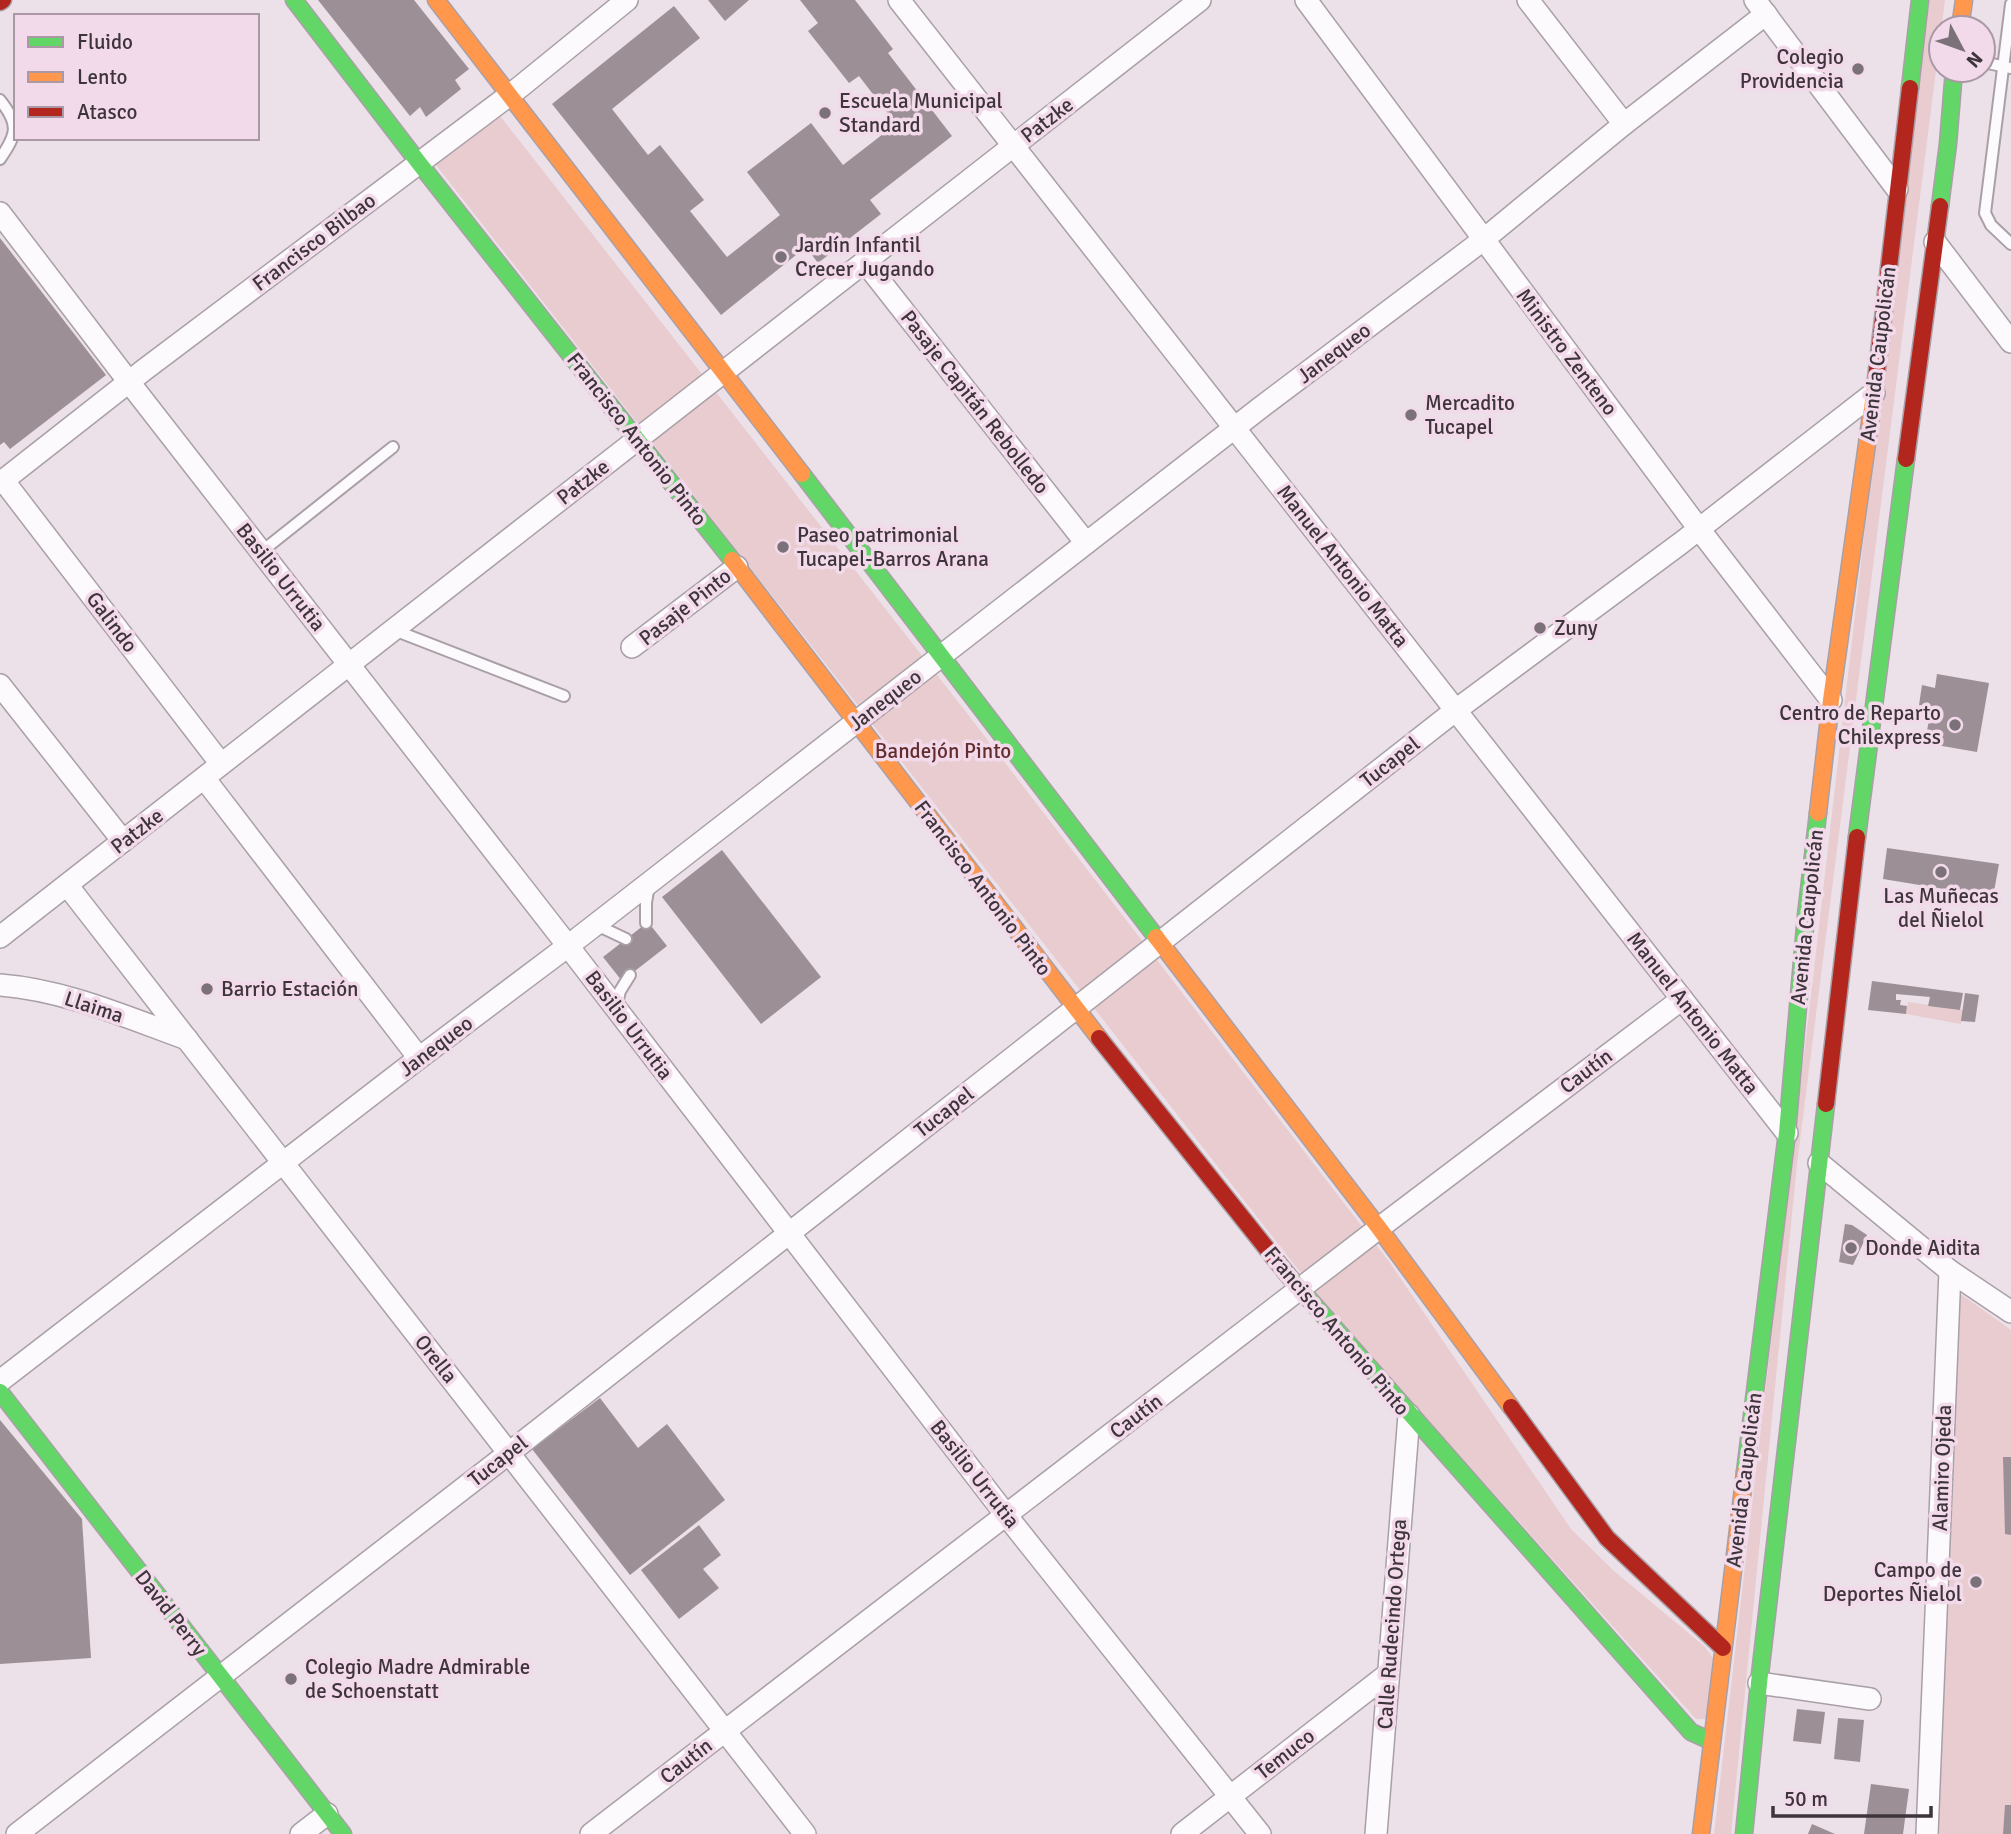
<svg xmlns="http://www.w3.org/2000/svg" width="2011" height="1834" font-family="Signika,sans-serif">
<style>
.green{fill:#e8cccf}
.building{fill:#9c9096}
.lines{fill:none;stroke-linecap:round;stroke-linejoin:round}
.lane-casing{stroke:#a9a0a7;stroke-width:14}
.street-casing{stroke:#a9a0a7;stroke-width:24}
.fast-casing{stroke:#a9a0a7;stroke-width:19}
.slow-casing{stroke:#a9a0a7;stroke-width:19}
.jam-casing{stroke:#a9a0a7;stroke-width:19}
.lane{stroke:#fcfafc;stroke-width:10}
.street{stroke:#fcfafc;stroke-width:21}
.fast{stroke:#63d668;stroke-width:16}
.slow{stroke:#ff974d;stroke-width:16}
.jam{stroke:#b3261e;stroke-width:16}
.poi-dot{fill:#7b7179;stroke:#f2daeb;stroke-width:2.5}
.labels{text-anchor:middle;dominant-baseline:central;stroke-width:7;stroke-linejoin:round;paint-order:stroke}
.poi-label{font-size:21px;fill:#3e353c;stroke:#f2daeb;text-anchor:start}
.street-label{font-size:21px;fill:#3e353c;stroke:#f2daeb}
.park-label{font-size:21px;fill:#632c2d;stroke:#f2daeb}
</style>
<rect width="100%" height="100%" fill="#ece0e9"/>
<g class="green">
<path d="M1926,0H1945L1797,1164L1731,1834H1714Z"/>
<path d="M497,112L966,712L1390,1263L1571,1529L1614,1571L1704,1646L1713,1658L1709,1719H1696L1332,1313L433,161Z"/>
<path d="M1908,1002L1963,1010L1961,1024L1906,1014Z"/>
<path d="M1955,1290L2011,1330V1834H1930Z"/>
</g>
<g class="building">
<path d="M318,0H414L469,69L455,80L461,89L426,117L420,107L410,116Z"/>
<path d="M708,0H749L725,21Z"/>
<path d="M800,0H855L893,49L888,53L952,136L870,200L881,214L818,263L806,247L721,315L552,104L674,6L700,38L612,109L648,155L660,145L704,200L690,211L727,257L780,215L747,172L811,123L843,165L896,124L859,76L849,83L808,31L818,23Z"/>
<path d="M0,238L106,375L10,449L4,442L0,445Z"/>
<path d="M1937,674L1989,683L1977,752L1925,743L1931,707L1919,705L1922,685L1935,688Z"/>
<path d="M1887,848L1999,864L1993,897L1883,879Z"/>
<path d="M722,850L821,977L761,1024L662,897Z"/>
<path d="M648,922L667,946L622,981L603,957Z"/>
<path d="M1872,981L1963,993L1960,1010L1928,1006L1930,997L1896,994V1000H1901L1900,1005L1907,1006L1906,1014L1868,1010Z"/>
<path d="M1965,993L1979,995L1975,1022L1961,1021Z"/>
<path d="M1845,1224L1852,1225L1867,1235L1853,1265L1839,1262Z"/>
<path d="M600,1398L638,1448L667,1424L725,1500L630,1575L532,1449Z"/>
<path d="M0,1420L82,1519L91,1658L0,1664Z"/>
<path d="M2003,1457H2011V1535L2005,1534Z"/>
<path d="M699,1525L721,1555L703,1569L719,1588L679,1619L641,1570Z"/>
<path d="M1797,1709L1825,1712L1821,1744L1793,1741Z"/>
<path d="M1838,1718L1864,1720L1860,1762L1834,1759Z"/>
<path d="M1871,1784L1909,1789L1903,1834H1864Z"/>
<path d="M2005,1805H2011V1834H2003Z"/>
<path d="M1812,1824L1835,1834H1808Z"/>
</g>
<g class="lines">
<g class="lane-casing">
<g id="lane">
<path d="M2011,4L1985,213L1991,225L2011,244"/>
<path d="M1983,62L2011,68"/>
<path d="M0,100C20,125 17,134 0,159"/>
<path d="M261,552L393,447"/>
<path d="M394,630L564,696"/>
<path d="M646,923V903L649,884"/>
<path d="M593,926L605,929L626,939"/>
<path d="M616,1008L620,991L630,975"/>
</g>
</g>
<g class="street-casing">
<g id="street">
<path d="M899,0L1787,1133"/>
<path d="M1306,0L1699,529L1831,700"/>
<path d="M1528,0L1624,124"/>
<path d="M1755,0L1897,189"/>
<path d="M0,213L129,382L568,946L1006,1515L1260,1834"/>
<path d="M1935,242L2011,342"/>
<path d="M865,262L1086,543"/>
<path d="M3,480L221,764"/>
<path d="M0,483L144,370L520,87L627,0"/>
<path d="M632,647L737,567"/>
<path d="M0,685L123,841"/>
<path d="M204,778L419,1058"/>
<path d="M67,885L805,1834"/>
<path d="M0,937L1200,0"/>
<path d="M0,985C65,990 126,1017 187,1039"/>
<path d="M1819,1163L1950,1271L2011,1312"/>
<path d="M0,1381L419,1058L568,946L1260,408L1483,240L1624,124L1766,14"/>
<path d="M1759,1683L1870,1699"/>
<path d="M17,1834L509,1453L1456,710L1681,543L1874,393"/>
<path d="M301,1834L327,1814"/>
<path d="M591,1834L1379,1228L1682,999"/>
<path d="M1182,1834L1388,1674"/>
<path d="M1376,1834L1409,1415"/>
<path d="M1927,1834L1950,1271"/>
</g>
</g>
<g class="fast-casing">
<g id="fast">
<path d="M294,0L419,163L732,560"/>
<path d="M1910,88L1920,0"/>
<path d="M1940,206L1948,144L1954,70"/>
<path d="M802,474L1156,937"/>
<path d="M1857,837L1906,459"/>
<path d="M1287,1274L1691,1732L1711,1741"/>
<path d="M0,1392L343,1834"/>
<path d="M1745,1472L1787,1133L1806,915L1818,813"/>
<path d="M1744,1834L1759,1683L1826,1104"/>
</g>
</g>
<g class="slow-casing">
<g id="slow">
<path d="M436,0L802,474"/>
<path d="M1960,28L1964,0"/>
<path d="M732,560L1099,1038"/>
<path d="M1818,813L1831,700L1875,387"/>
<path d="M1156,937L1379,1228L1511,1407"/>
<path d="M1701,1834L1745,1472"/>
</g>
</g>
<g class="jam-casing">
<g id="jam">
<path d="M0,2L3,0"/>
<path d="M1875,387L1910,88"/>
<path d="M1906,459L1940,206"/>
<path d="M1099,1038L1287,1274"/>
<path d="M1826,1104L1857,837"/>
<path d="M1511,1407L1607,1538L1723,1648"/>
</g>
</g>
<use href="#lane" class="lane"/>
<use href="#street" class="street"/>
<use href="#fast" class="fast"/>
<use href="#slow" class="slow"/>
<use href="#jam" class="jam"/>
</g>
<g class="poi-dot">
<circle cx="1858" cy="69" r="7"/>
<circle cx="825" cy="113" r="7"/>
<circle cx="781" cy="257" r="7"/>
<circle cx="1411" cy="415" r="7"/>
<circle cx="783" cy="547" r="7"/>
<circle cx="1540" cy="628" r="7"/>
<circle cx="1955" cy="725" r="7"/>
<circle cx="1941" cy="872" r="7"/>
<circle cx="207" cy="989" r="7"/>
<circle cx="1851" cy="1248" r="7"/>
<circle cx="1976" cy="1582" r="7"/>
<circle cx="291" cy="1679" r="7"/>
</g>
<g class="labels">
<g class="poi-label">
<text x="1844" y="57" text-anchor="end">Colegio<tspan x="1844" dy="24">Providencia</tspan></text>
<text x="839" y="101">Escuela Municipal<tspan x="839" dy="24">Standard</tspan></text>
<text x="795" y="245">Jardín Infantil<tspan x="795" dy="24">Crecer Jugando</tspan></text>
<text x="1425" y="403">Mercadito<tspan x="1425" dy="24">Tucapel</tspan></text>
<text x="797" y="535">Paseo patrimonial<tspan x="797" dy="24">Tucapel-Barros Arana</tspan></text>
<text x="1554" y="628">Zuny</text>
<text x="1941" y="713" text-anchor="end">Centro de Reparto<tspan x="1941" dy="24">Chilexpress</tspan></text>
<text x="1941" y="896" text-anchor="middle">Las Muñecas<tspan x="1941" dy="24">del Ñielol</tspan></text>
<text x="221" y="989">Barrio Estación</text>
<text x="1865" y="1248">Donde Aidita</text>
<text x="1962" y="1570" text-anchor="end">Campo de<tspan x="1962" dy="24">Deportes Ñielol</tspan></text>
<text x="305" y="1667">Colegio Madre Admirable<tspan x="305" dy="24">de Schoenstatt</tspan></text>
</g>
<g class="street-label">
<text transform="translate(1047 120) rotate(-38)">Patzke</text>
<text transform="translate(314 242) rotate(-37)">Francisco Bilbao</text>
<text transform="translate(1567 352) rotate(53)">Ministro Zenteno</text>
<text transform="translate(1334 353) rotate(-37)">Janequeo</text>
<text transform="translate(1878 354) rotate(-83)">Avenida Caupolicán</text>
<text transform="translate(975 402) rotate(52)">Pasaje Capitán Rebolledo</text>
<text transform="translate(637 439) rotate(52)">Francisco Antonio Pinto</text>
<text transform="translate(583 482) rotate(-38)">Patzke</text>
<text transform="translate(1343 566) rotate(52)">Manuel Antonio Matta</text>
<text transform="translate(281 577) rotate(52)">Basilio Urrutia</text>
<text transform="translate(685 607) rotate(-38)">Pasaje Pinto</text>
<text transform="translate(112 622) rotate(53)">Galindo</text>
<text transform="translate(885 700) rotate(-38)">Janequeo</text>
<text transform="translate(1390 762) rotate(-38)">Tucapel</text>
<text transform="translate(137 831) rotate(-38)">Patzke</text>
<text transform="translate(983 888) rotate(53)">Francisco Antonio Pinto</text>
<text transform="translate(1807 917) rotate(-84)">Avenida Caupolicán</text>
<text transform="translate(94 1007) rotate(18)">Llaima</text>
<text transform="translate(1693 1013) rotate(52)">Manuel Antonio Matta</text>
<text transform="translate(629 1025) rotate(53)">Basilio Urrutia</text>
<text transform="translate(436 1046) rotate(-37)">Janequeo</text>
<text transform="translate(1586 1071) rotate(-37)">Cautín</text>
<text transform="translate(944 1112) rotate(-38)">Tucapel</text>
<text transform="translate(1337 1331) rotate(50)">Francisco Antonio Pinto</text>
<text transform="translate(436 1359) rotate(52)">Orella</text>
<text transform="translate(1136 1416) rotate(-37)">Cautín</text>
<text transform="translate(498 1461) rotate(-38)">Tucapel</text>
<text transform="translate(1942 1468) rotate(-88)">Alamiro Ojeda</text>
<text transform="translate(975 1474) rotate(52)">Basilio Urrutia</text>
<text transform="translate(1744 1480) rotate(-83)">Avenida Caupolicán</text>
<text transform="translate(171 1613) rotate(52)">David Perry</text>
<text transform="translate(1392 1624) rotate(-86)">Calle Rudecindo Ortega</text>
<text transform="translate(1285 1754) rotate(-38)">Temuco</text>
<text transform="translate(686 1761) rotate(-38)">Cautín</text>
</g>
<g class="park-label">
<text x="943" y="751">Bandejón Pinto</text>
</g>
</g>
<rect x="14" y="14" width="245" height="126" fill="#f2daeb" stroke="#aa98a5" stroke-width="2"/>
<rect x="28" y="37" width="35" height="10" fill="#63d668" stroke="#aa98a5" stroke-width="2"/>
<text x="77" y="49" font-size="21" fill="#3e353c">Fluido</text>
<rect x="28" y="72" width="35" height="10" fill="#ff974d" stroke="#aa98a5" stroke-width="2"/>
<text x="77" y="84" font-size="21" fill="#3e353c">Lento</text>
<rect x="28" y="107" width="35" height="10" fill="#b3261e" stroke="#aa98a5" stroke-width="2"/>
<text x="77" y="119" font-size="21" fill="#3e353c">Atasco</text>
<g transform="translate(1962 49) rotate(131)"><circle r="33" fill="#f2daeb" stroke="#aa98a5" stroke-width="2"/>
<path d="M0-5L12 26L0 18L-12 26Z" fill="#7b7179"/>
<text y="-10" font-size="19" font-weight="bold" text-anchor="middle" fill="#3e353c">N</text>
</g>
<path d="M1773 1806v10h158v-10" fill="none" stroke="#3e353c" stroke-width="3.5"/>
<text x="1784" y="1806" font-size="21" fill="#3e353c" stroke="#f2daeb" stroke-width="5" paint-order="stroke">50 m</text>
</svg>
